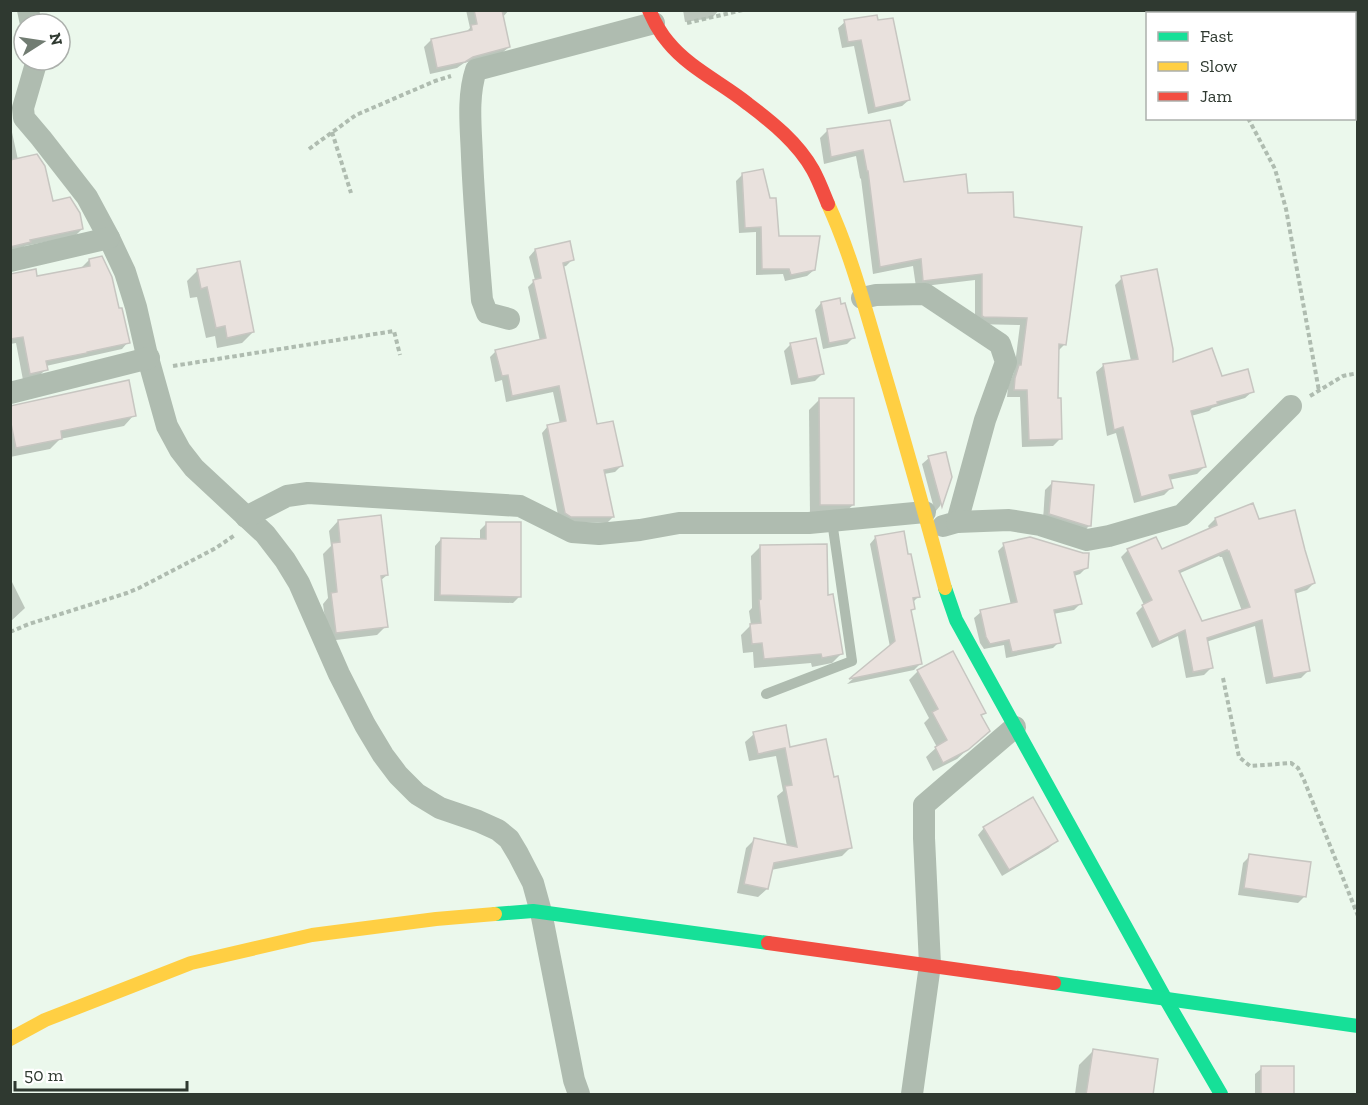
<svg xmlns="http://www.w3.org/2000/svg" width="1368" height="1105" font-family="'Zilla Slab',serif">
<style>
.shadow{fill:#0003;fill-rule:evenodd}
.building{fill:#e9e1dd;stroke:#c7c6c1;stroke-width:1.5;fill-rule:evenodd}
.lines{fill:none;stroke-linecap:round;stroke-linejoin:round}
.path{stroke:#afbcb0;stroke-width:4;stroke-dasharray:4.5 3;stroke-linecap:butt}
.lane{stroke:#afbcb0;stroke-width:10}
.street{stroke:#afbcb0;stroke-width:22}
.fast{stroke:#16e098;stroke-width:14}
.slow{stroke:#ffcf43;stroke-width:14}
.jam{stroke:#f24e42;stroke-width:14}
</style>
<rect width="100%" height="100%" fill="#ebf8ec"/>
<g class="shadow">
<path d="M466,10H509L502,18L509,47L502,53L464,63L457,68L430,74L424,47L431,40L465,33L470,28Z"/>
<path d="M683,10H719L712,18L685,22Z"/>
<path d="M876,17L909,100L902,106L868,114L854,46L842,48L838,28L845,22Z"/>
<path d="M889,122L903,183L967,195L1012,219L1065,344L1057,352V400L1060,439L1053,446L1022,447L1020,397H1007L1008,387L1014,372L1020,325L975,324V280L916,287L913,266L873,274L861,179L860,178L856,156L824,164L820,138L828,130Z"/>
<path d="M10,123L18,160L51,202L82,229L75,236L25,246L22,249L10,251Z"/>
<path d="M742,175L777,238L814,270L807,276L785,281L783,274L756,275V232L739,233L736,181Z"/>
<path d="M535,250L572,260L566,266L562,267L596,426L621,466L615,472L604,474L613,517L607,523L564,522L559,520L542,433L548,426L560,424L553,392L506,402L502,380L495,382L490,357L496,351L540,341L528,287L535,280L529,257Z"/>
<path d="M89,260L118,310L128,342L122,349L46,366V369L39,376L23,380L16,343L10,344V282L83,269L82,267Z"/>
<path d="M239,262L253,332L242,343L217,348L215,336L206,338L197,297L190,298L187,281L197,271Z"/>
<path d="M1122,278L1172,364L1221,378L1253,391L1245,398L1212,408L1209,411L1191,416L1204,467L1197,474L1169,480L1171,488L1164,495L1134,503L1116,433L1107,436L1096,372L1104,365L1131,361L1115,285Z"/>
<path d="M821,303L853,338L847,344L823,349L815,310Z"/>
<path d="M791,344L822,374L815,381L791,385L784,351Z"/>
<path d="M820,399L853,505L842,515H810L809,410Z"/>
<path d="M10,407L134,415L124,426L60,439L50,449L10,457Z"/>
<path d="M929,458L950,477L940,506L935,512L922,464Z"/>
<path d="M1052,483L1090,525L1083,532L1043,520L1045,490Z"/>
<path d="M1215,519L1258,521L1314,583L1307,590L1294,594L1308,671L1301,678L1266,684L1255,626L1206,642L1211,668L1204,675L1186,678L1178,636L1152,648L1136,613L1144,605L1121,557L1128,550L1161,551L1210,530L1208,526ZM1219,556L1220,557H1222L1242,611L1201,623L1178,574Z"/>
<path d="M338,521L387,575L380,581L386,626L377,635L328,641L323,604L328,598L323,554L331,546L329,531Z"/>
<path d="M486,524L519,597L513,603L434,601L435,546L441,539L480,540V530Z"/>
<path d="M875,538L918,597L913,602L914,608L910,612L920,664L914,670L847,684L890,647L870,544Z"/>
<path d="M1004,545L1086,568L1080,574L1074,576L1080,604L1074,610L1053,614L1059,642L1053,648L1006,658L1004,645L984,649L980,643L974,618L981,612L1011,605L998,551Z"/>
<path d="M761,546L827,597L842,653L832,663L812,667L811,663L754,668L753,652L743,653L741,635L751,625L749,611L752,608L751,556Z"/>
<path d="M10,578L25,608L10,622Z"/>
<path d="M918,671L984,713L980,716L978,740L957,759L933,771L926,757L937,747L924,723L929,718L909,680Z"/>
<path d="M754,734L789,748L833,779L850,848L842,856L771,870L767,889L758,897L737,893L746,848L755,839L787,846L777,796L783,791L776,756L749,761L745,742Z"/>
<path d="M984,828L1056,841L1049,848L1002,876L978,835Z"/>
<path d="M1250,856L1305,896L1298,903L1238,895L1243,863Z"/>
<path d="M1093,1051L1151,1094H1075L1079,1065Z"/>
<path d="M1262,1068L1292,1094H1255V1074Z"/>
</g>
<g class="building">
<path d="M474,10H502L510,47L473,57L465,62L437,68L431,39L472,30L471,25L477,24Z"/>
<path d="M877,15L878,20L893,18L910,100L875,108L861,40L848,42L844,20Z"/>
<path d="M890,120L904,182L966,174L968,193L1013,192L1014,217L1082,227L1066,345L1059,344L1058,398H1061L1062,439L1029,440L1027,390H1014L1015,378L1019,365H1021L1027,318L984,317L982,316V274L923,281L921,259L880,267L868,171H867L863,150L831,157L827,129Z"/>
<path d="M37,154L45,166L53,201L70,197L80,213L83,229L30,240L31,242L10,247V160Z"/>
<path d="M763,169L770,198H776L779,236H820L815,270L791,275L789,269H762L761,227L745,228L742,173Z"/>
<path d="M570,241L574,260L563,263L597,424L613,421L623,466L604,470L614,517H571L565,513L547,425L566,421L559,386L512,396L508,375L502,376L495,350L546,338L533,280L541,278L535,249Z"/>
<path d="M102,256L112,277L119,308H122L130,343L87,352V353L46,361L48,370L30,374L23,337L10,339V274L36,269L37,276L90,266L89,259Z"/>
<path d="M240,261L254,332L227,338L225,326L216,328L207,287L201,289L197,269Z"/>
<path d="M1157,269L1173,349V362L1212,348L1222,376L1248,369L1254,392L1217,402L1218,404L1191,411L1206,467L1169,475L1173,488L1141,497L1123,427L1114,430L1103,364L1138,359L1121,276Z"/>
<path d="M840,298L841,304L845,303L855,338L829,343L821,302Z"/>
<path d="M816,338L824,374L798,379L790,343Z"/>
<path d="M129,380L136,416L61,431L62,439L16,448L10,419V406Z"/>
<path d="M819,398H854V505H820Z"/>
<path d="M946,452L952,477L942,507L928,456Z"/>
<path d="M1052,481L1094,485L1091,526H1088L1049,514Z"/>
<path d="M1253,503L1259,519L1295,510L1305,550L1315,583L1295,590L1310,671L1273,678L1262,620L1207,638L1213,668L1193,672L1185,630L1159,642L1142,605L1152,600L1127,549L1156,537L1162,549L1217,525L1215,518ZM1227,550V551H1229L1250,607L1202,621L1179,571Z"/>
<path d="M381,515L388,575L381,576L388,627L336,633L331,593L337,592L332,543L340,542L338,520Z"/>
<path d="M486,522H521V597L440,595L441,538L486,539Z"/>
<path d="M904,531L908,554H911L920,597L913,598L915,609L911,610L922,664L849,679L895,641L875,536Z"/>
<path d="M1030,537L1083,553H1089L1088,568L1074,572L1082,604L1054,610L1061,643L1012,652L1009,640L990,644L986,637L980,610L1017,602L1003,543Z"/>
<path d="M827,544L828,595L833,594L843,654L822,658L821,654L764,659L762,643L752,644L750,624L761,623L759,600L761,599L760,545Z"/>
<path d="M953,651L986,713L981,715L990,731L968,750L943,763L935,747L947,740L932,712L938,709L917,670Z"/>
<path d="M786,725L790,747L826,739L834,777L838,776L852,848L774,863L768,889L744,884L754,838L797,847L785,786L792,785L785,748L758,754L753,732Z"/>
<path d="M1033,797L1058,841L1009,870L983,827Z"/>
<path d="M1249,854L1311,862L1306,897L1244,888Z"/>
<path d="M1093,1049L1158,1059L1153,1095H1086Z"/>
<rect x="1261" y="1066" width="33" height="29"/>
</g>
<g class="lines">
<g class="path">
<path d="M1186,10L1188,14"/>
<path d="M1218,14L1223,10"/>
<path d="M687,23L743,10"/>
<path d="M1248,118L1275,169L1286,209L1319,391"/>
<path d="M332,132L351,193"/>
<path d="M309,149L356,115L435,81L451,76"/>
<path d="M173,366L394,331L400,355"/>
<path d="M1310,396L1343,376L1358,373"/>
<path d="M10,632L29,624L127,593L139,588L216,548L235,535"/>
<path d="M1223,678L1239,757L1250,766L1291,763L1298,768L1304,780L1358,916"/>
</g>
<path class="lane" d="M766,694L852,661L832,521"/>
<g class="street">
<path d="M28,10L31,24"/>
<path d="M37,60L23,108L24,118L41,138L87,197L109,238L125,272L136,307L146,351L167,426L180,450L194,468L265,534L285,560L299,583L339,674L365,725L383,755L398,775L417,794L440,808L478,821L498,830L509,839L518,854L533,883L541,912L574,1080L579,1094"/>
<path d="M10,261L109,238"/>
<path d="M862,298L876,295L925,294L1000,344L1006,362L985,420L957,522L943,526"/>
<path d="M509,319L487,313L482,300C478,252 474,205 472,157C471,128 467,97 476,70L654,23"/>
<path d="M10,393L149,358"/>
<path d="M246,517L287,496L308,493L520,506L572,532L599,534L640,530L679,523H809L925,512"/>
<path d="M957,522L1009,520L1040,525L1087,540L1109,536L1182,515L1291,406"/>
<path d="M912,1094L930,965L924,838V805L1015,727"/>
</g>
<g class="fast">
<path d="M945,588L956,620L1165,998L1221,1094"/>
<path d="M495,914L533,911L768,943"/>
<path d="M1054,983L1358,1026"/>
</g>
<g class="slow">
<path d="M828,204C850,252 864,304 879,355C902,432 924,510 945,588"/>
<path d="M10,1039L45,1020L191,963L312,935L436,919L495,914"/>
</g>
<g class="jam">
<path d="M649,10C654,21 659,32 668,42C689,68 722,83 748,104C772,122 798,143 813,170C819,181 823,192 828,204"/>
<path d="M768,943L1054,983"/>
</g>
</g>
<rect width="1368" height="1105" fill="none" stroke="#2f3930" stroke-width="24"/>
<rect x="1146" y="12" width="210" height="108" fill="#ffffff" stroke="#acb0ac" stroke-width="1.5"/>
<rect x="1158" y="32" width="30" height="9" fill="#16e098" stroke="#acb0ac" stroke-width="1.5"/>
<text x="1200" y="42" font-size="18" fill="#2f3930">Fast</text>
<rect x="1158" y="62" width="30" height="9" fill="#ffcf43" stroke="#acb0ac" stroke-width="1.5"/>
<text x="1200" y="72" font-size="18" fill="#2f3930">Slow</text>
<rect x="1158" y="92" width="30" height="9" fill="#f24e42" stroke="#acb0ac" stroke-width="1.5"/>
<text x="1200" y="102" font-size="18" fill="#2f3930">Jam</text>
<g transform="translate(42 42) rotate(78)"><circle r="28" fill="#ffffff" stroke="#acb0ac" stroke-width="1.5"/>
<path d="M0-4.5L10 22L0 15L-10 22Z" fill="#717c72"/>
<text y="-9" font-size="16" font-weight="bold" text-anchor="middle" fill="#2f3930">N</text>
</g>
<path d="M15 1081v9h172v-9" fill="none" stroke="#2f3930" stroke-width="3"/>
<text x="24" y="1081" font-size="18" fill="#2f3930" stroke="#ffffff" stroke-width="4.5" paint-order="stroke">50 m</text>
</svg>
